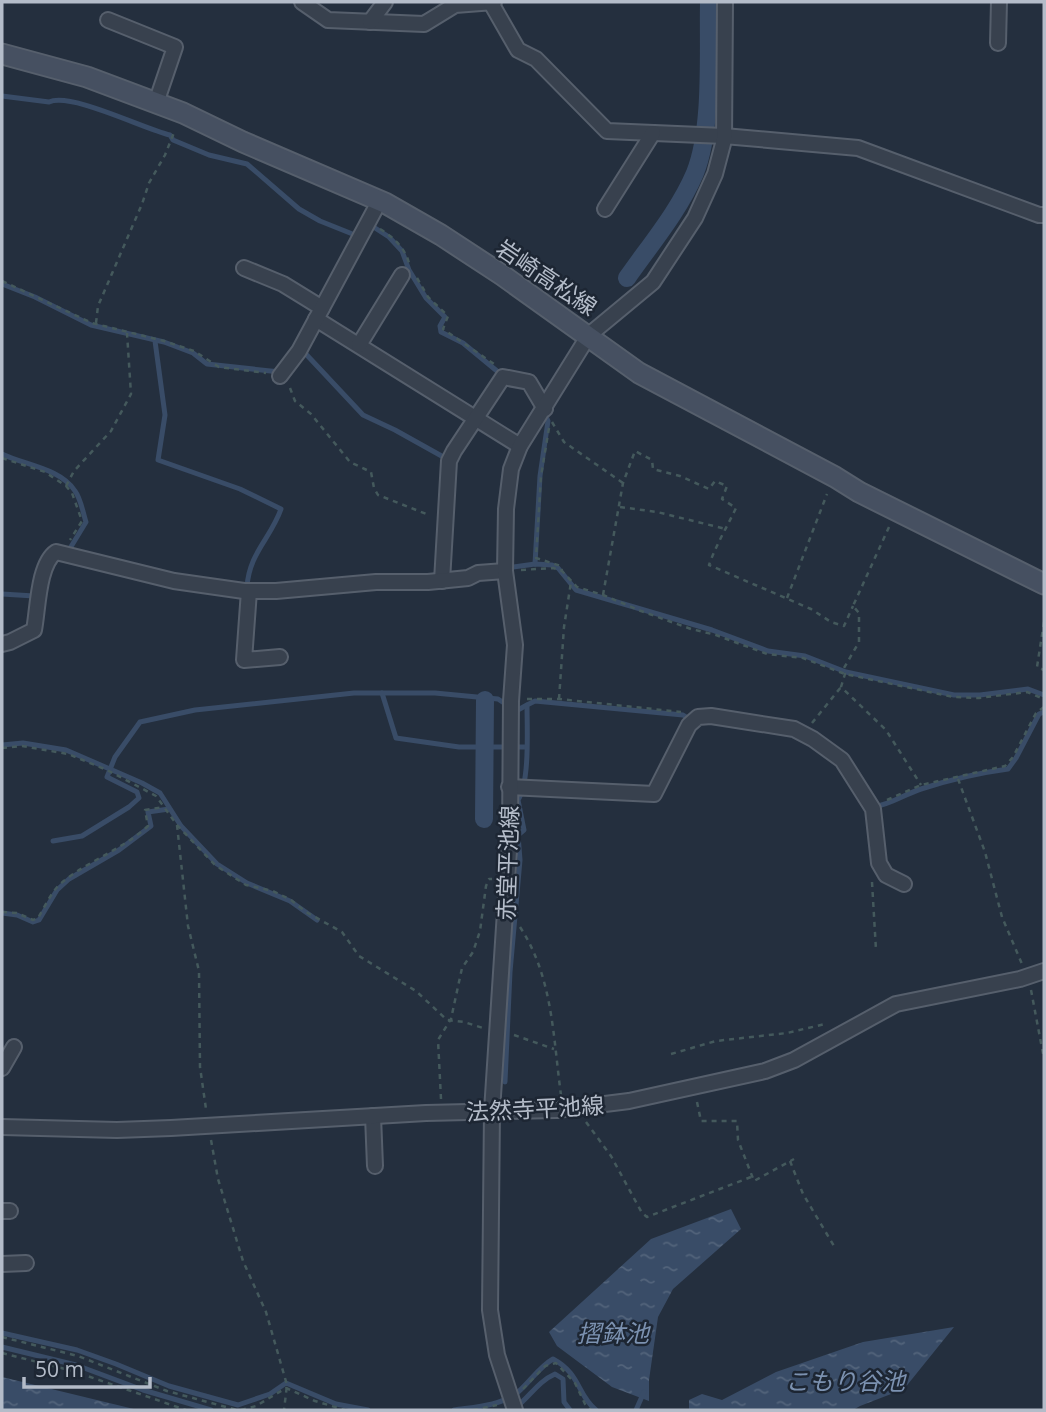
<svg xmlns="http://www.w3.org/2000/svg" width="1046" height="1412" font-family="'Open Sans','Noto Sans JP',sans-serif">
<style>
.water{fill:url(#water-ripples)}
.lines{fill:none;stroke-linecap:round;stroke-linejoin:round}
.stream{stroke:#394c67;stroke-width:5}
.canal{stroke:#394c67;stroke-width:18}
.street-casing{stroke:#565f6c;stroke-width:18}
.secondary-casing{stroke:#565f6c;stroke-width:23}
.path{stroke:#44595c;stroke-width:2.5;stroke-dasharray:5 5;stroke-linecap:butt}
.street{stroke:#38414e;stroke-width:14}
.secondary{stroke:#465061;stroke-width:19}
.labels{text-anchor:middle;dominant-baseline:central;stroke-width:5;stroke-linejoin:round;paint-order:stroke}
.street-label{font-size:23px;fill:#b4bcc9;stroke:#1d2633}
.water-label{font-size:24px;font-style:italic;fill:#7c92b1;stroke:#1d2633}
</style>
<defs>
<pattern id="water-ripples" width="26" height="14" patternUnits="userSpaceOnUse" patternTransform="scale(1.75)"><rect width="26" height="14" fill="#394c67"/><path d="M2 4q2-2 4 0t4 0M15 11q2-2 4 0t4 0" fill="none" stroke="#53647b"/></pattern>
</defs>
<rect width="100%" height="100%" fill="#242f3e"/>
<g class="water">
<path d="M731,1209L741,1229L673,1289L658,1317L649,1380V1401L612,1387L557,1346L549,1332L651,1239Z"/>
<path d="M954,1327L904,1389L860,1406L853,1410H689V1400L702,1394L722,1400L776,1372L863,1342Z"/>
<path d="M2,1377L138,1410H2Z"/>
</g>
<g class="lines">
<g class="stream">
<path d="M2,96L49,102C71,92 144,129 170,135L173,140L209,155L247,164L299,209L320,221L355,235L359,233"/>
<path d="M367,228L372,226L389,237L402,251L409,270L426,298L445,317L440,326L441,332L463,343L503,376"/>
<path d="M2,284L35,297L91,325L164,342L193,353L207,364L280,372"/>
<path d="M155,341L165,415L158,460L240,489L281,509C271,538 249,553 247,587"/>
<path d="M302,355L304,352L363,415L395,430L447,459"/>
<path d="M2,454C24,465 60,468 75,491C81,499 83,513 86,522L69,550"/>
<path d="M535,564L540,476L548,421L544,412"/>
<path d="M506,568L535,564L552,565L558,568L576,590L712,630L768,651L805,656L846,672L954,695H980L1028,689L1044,695"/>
<path d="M2,594L34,596L35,592"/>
<path d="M382,693L396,738L459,747H526"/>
<path d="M2,745L23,743L66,750L142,783L160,793L181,826L217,864L247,883L290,901L317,920"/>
<path d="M873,807C890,805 905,794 921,789C949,780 978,773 1008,769L1016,758L1039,714L1044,712"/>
<path d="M53,841L82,836L129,807L139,798L137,792L107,777L115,757L140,722L195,710L354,693H435L498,699L516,711L527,705"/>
<path d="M2,913L17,915L33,922L39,920L57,890L69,879L119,850L151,826L148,812L169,809"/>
<path d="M505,1082L510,972L520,860L518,835L524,830L518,800C530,782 527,728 527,705L535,701L683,715L691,720"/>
<path d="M2,1333L77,1350L116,1364L169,1386L238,1405L270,1394L286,1383L336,1404L368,1410"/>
<path d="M2,1347L76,1365L143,1390L211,1410"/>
<path d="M515,1408C530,1397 537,1382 555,1374L563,1379L564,1402L570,1410"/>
<path d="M454,1410C474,1407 500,1406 517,1393C530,1382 539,1367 553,1359C581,1374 577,1395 596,1410"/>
<path d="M636,1410L644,1392"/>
</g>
<g class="canal">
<path d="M627,278C650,245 679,211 695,173C713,128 708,52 709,2"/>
<path d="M484,819L485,700"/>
</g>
<g class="street-casing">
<g id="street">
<path d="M302,2L328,20L424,24L455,5L494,2"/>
<path d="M491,3L518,50L536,59L607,131L724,136L858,148L1039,215H1044"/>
<path d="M108,20L175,47L156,103"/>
<path d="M370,22L385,2"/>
<path d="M998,43L999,2"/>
<path d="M605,209L653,133"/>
<path d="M244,268L283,284L322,308"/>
<path d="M316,319L520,446"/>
<path d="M359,345L402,275"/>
<path d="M280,376L299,351L380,200"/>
<path d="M442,581L449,461L454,451L503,377L529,382L545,409"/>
<path d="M249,591L244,660L280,657"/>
<path d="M2,644L10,642L34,630C38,610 38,564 56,552L174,581L244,591H276L376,582H428L468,578L478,573L505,571"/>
<path d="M509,787L654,794L689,725L698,717L711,716L794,729L813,739L842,760L873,809L879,863L886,875L904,884"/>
<path d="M2,1068L14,1047"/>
<path d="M373,1116L375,1166"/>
<path d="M2,1127L117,1130L171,1128L426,1113L557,1110L629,1101L765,1071L794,1060L896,1004L1020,979L1044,971"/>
<path d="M2,1211H10"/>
<path d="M2,1264L26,1263"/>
<path d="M515,1410L497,1355L490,1310L492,1111L510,835L511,701L515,645L505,571L506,509L511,469L520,446L589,335L653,282L695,218L715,174L724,140L725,2"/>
</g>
</g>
<g class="secondary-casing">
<path id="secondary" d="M2,54L87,77L183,113L243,142L385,203L441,235L502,275L639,373L835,477L859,492L1044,584"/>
</g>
<g class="path">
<path d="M380,229C393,237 405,248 409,263"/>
<path d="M417,278L428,297L448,316L443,329L494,364"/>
<path d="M2,281L92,323L164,341L194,351L219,367L266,373"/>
<path d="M96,323L98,306L142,204L149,183L165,155L175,130"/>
<path d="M290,388L295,401L311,414L350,462L371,472L374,488L378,495L429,515"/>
<path d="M552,422L564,442L623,483"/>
<path d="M549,428L541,476L536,558L561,566L562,571"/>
<path d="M2,458L45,472L66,486L72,493L82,521L70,540"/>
<path d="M66,486L74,471L111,431L131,394L127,333"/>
<path d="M620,507L657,512L726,529"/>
<path d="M889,527L853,606L859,613V642L844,668L845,674L841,687L886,730L921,785"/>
<path d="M521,570L553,568L562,571L577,587L603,595L641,611L691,629L716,635L767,654L803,658L845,674L953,697L979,698L1027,692L1044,699"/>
<path d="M603,595L623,483L635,451L652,460L653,469L680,476L709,489L715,481L727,486L722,499L736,508C727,527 716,545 709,565L811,609L831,622L844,626L853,606"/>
<path d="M787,598L827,494"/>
<path d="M1044,622L1037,667L1044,670"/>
<path d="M527,699H559L681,712"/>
<path d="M559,699L564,627L571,582"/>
<path d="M812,723L841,687"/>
<path d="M2,748L22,746L68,754L107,770L143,789L156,796L177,825L215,865L246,885L273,891L291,900L306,912L342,932L359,956L416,991L447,1020L464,1022L483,1028"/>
<path d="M958,779L985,852L1002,917L1022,964"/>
<path d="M887,800L921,785L1005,766L1013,757L1036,713L1044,707"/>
<path d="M177,825L188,926L199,971L200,1067L206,1109"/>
<path d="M872,882L876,950"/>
<path d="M2,912L17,913L33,920L38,918C44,908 50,895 58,886C84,862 121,851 148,826L145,810L164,807"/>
<path d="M520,927C553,977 553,1037 561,1095"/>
<path d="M1031,990L1044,1059"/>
<path d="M514,1035L554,1049"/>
<path d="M671,1054L716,1041L787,1033L825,1024"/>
<path d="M441,1099L438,1040L451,1019L462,968L473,952L480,931L486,886L489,879H492"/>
<path d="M697,1102L701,1121H737L738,1140L754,1181L794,1159"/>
<path d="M586,1122L611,1156L642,1213L647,1217L751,1177"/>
<path d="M211,1140L218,1179L243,1261L266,1312L287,1385L284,1410"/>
<path d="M790,1161L803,1194L834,1246"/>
<path d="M2,1337L78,1356L167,1391L237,1410"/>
<path d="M2,1353L73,1371L186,1410"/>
<path d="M523,1389L545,1366L556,1363L575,1383L585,1404L591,1410"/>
<path d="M241,1410L256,1406L286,1388L315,1401L345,1410"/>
<path d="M473,1410L497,1405"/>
</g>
<use href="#street" class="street"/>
<use href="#secondary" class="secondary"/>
</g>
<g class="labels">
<g class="street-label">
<text transform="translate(547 277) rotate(34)">岩崎高松線</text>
<text transform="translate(507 863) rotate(-88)">赤堂平池線</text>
<text transform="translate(535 1108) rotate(-3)">法然寺平池線</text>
</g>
<g class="water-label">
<text x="613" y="1332">摺鉢池</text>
<text x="845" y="1380">こもり谷池</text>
</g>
</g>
<rect width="1046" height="1412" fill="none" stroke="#b4bcc9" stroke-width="7"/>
<path d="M24 1377v10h126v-10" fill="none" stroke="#b4bcc9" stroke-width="3.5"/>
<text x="35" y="1377" font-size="21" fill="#b4bcc9" stroke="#1d2633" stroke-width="5" paint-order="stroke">50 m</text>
</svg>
